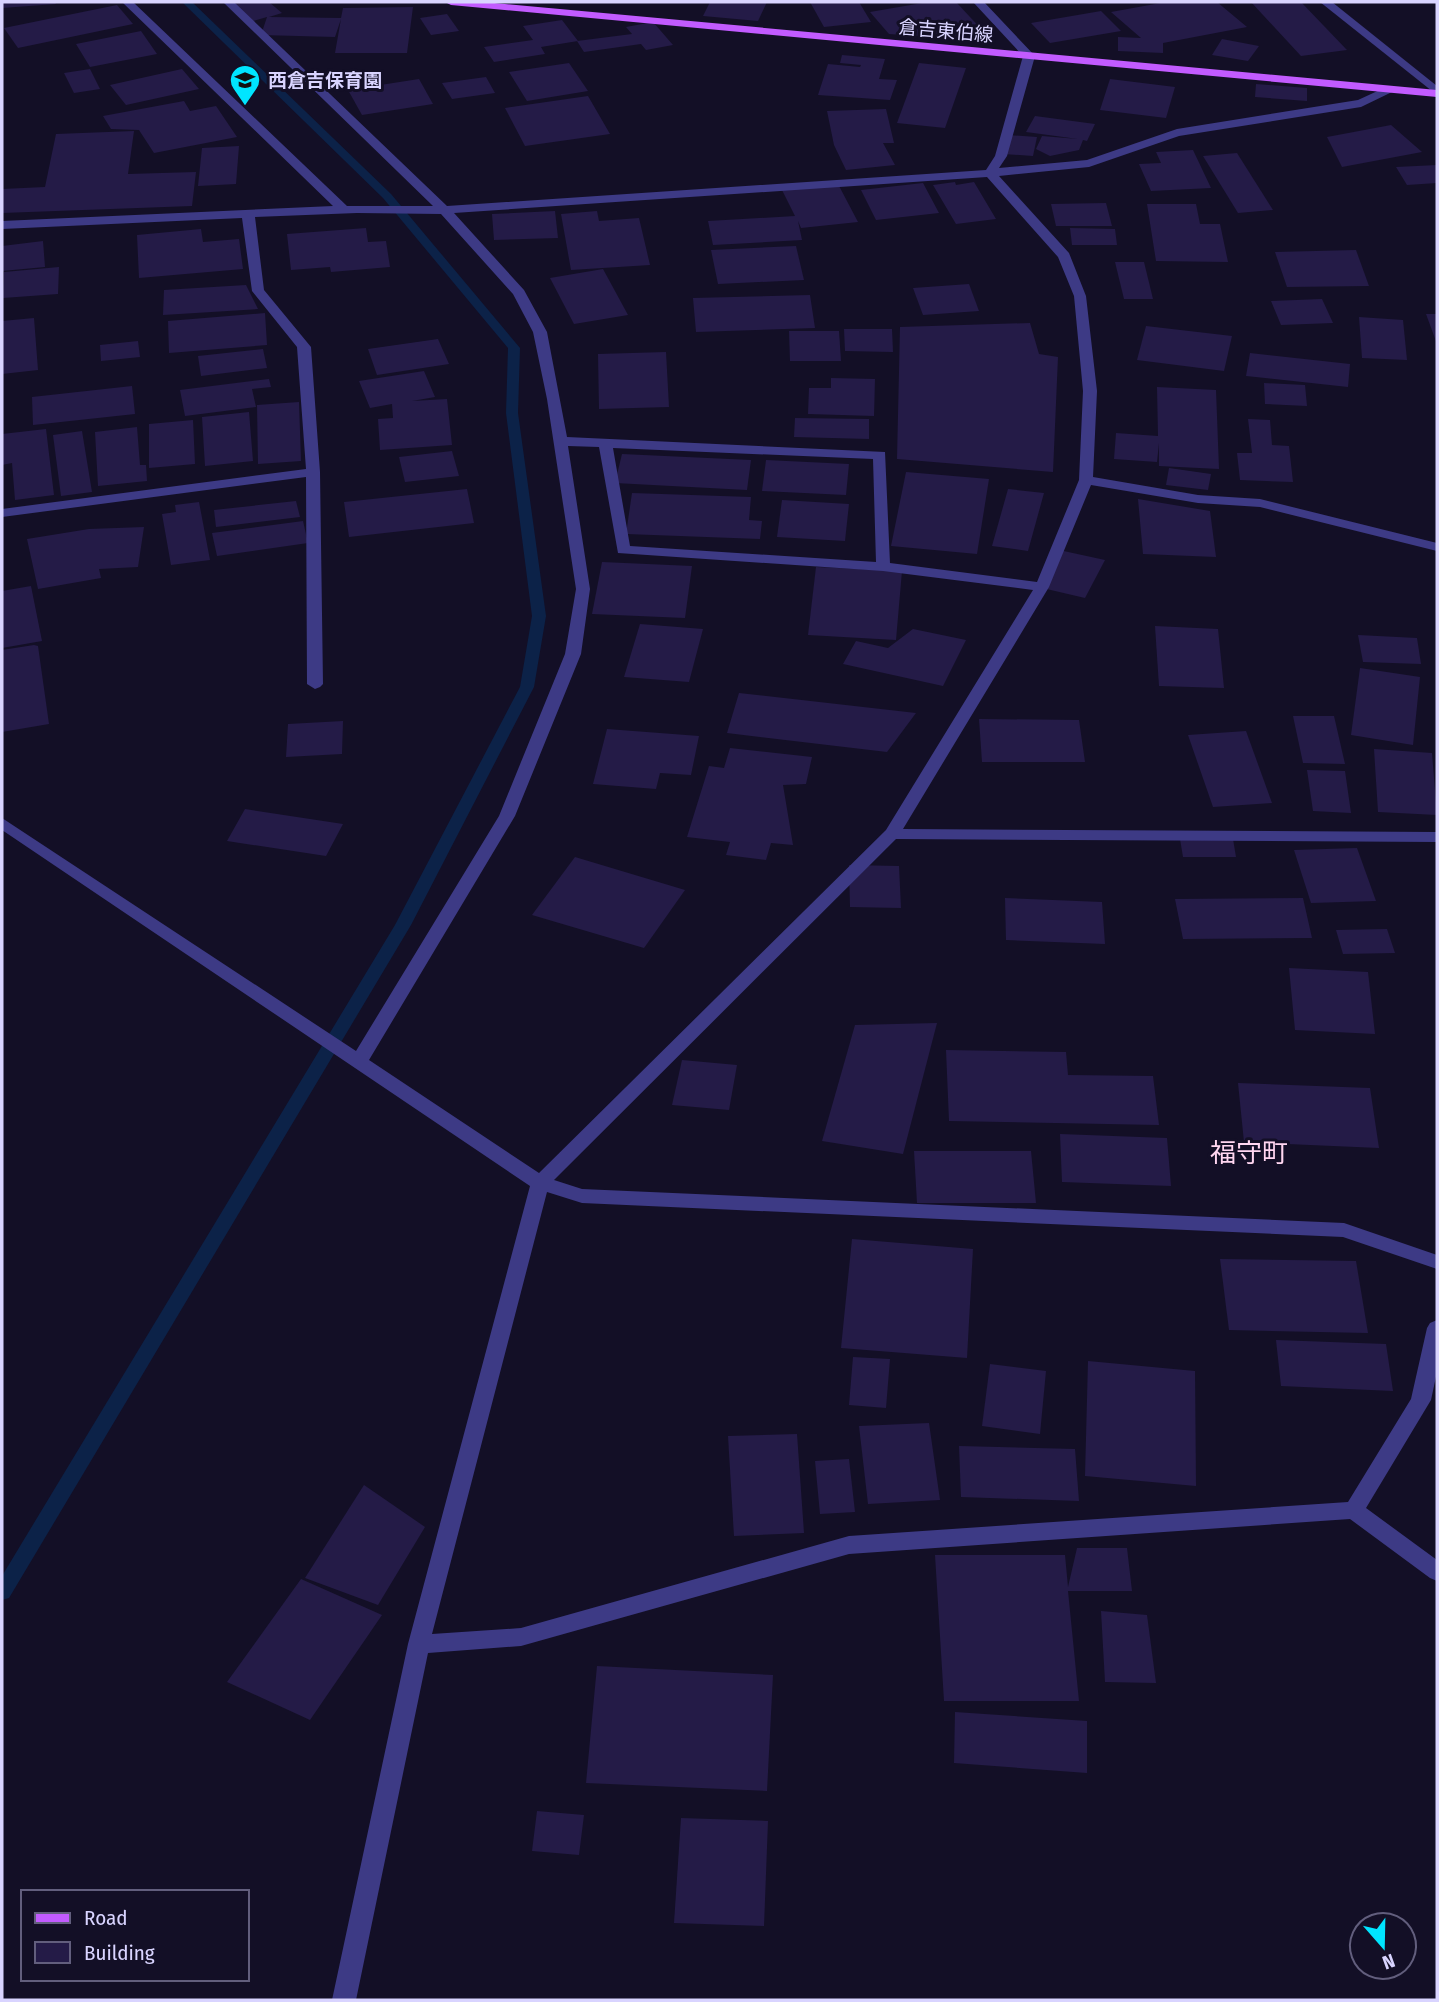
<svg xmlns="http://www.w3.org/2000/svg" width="1439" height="2002" font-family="'Fira Sans Condensed','Noto Sans JP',sans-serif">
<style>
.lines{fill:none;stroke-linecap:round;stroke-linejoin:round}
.stream{fill:#0c2248;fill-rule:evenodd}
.building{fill:#241b47}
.minor{fill:#3d3a85;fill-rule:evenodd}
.major{fill:#c25bff;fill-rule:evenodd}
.labels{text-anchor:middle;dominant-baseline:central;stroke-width:6;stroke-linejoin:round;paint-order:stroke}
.far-street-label{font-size:19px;fill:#d9d4ff;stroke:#130f26}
.far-poi-label{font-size:19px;font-weight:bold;fill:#d9d4ff;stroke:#130f26;text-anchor:start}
.quarter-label{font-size:26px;fill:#ffd6f0;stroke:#130f26}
</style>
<rect width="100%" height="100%" fill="#130f26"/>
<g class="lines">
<path class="stream" d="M182,2H192L391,194L520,348L518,413L546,616L534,687L411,925L9,1598L2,1600V1576L395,925L520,687L532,616L506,413L508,348L383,198Z"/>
</g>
<g class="building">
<path d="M2,2H55L56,4L2,8Z"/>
<path d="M232,2H269L282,13L269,17L341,18L343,8L413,7L407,53H335L341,19L335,37L261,35L267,17L253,21Z"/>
<path d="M710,2H767L758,21L703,16Z"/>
<path d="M810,2H859L871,22L824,27Z"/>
<path d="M928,2H956L984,32L946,38L889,34L870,12Z"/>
<path d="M1166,2H1217L1247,27L1163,43V53L1118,51V37L1141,38L1111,12Z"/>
<path d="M1251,2H1301L1347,50L1301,56Z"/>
<path d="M117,5L133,24L18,48L4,28Z"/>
<path d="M1101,11L1121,31L1050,43L1031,23Z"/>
<path d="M447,14L459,31L431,35L420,18Z"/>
<path d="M562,20L578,41L541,47L545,54L494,62L484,47L533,40L523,26Z"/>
<path d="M653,22L673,45L646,50L641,44L584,52L577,41L632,34L626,27Z"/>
<path d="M141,31L157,54L90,67L76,44Z"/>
<path d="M1222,39L1259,46L1248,61L1212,55Z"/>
<path d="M842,55L885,59L879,79L897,80L890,100L818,95L828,64L860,67L861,65L840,63Z"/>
<path d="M569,63L588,91L527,101L509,72Z"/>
<path d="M919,63L966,68L945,128L897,123Z"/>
<path d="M90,69L100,89L74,93L64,73Z"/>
<path d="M182,69L199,89L126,105L110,85Z"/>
<path d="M486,77L495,93L452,99L442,83Z"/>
<path d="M419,79L433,104L362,115L348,90Z"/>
<path d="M1110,79L1175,87L1166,118L1100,110Z"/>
<path d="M1256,84L1307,88V101L1255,97Z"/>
<path d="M588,96L610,134L525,146L505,108Z"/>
<path d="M184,101L190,111L216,106L237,137L154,153L139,130L111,129L103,116Z"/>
<path d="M886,109L894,143H883L895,165L846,170L834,145L827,111Z"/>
<path d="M1035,116L1095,124L1087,141L1083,140L1079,150L1050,156L1036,149L1042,136L1078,139L1026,132Z"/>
<path d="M1391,125L1422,152L1342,167L1327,137Z"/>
<path d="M134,131L128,174L196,172L192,206L2,213V189L45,187L56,134Z"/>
<path d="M1007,135L1037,137L1033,156L1003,154Z"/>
<path d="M239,146L236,184L198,186L202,148Z"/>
<path d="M1193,150L1211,188L1151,191L1139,164L1161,163L1156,152Z"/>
<path d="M1237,153L1273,210L1238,213L1203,156Z"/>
<path d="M1437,165V183L1407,185L1396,167Z"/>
<path d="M955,182L956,185L974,182L996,219L956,224L933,185Z"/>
<path d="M923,183L939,213L876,220L861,190Z"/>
<path d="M838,184L858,222L801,228L798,221L802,240L713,245L708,221L795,216L782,190Z"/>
<path d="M1106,203L1112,226H1056L1051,204Z"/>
<path d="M1147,204H1196L1200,224H1220L1228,262L1156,261Z"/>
<path d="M555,211L558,238L494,240L492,214Z"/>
<path d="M597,211L599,221L639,218L650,265L571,270L561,214Z"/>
<path d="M366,228L368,242L386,241L390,267L331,272L330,267L291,270L287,234Z"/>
<path d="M1070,228L1115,229L1117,245H1072Z"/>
<path d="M201,229L203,242L239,239L243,269L139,278L137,235Z"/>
<path d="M43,241L45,267L2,271V246Z"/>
<path d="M796,246L804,280L718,284L711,250Z"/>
<path d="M1356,250L1369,286L1287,287L1275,252Z"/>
<path d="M1115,262H1144L1153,299H1124Z"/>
<path d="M59,267L58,294L3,298L4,272Z"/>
<path d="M603,269L628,315L574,324L550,278Z"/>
<path d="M969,284L979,311L923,315L913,288Z"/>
<path d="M246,285L258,309L163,315L164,290Z"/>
<path d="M810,295L815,328L696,332L693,298Z"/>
<path d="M1322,299L1333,323L1281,325L1271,301Z"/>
<path d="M265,313L267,345L169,353L168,321Z"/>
<path d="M1426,314H1437V344Z"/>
<path d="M1359,317L1403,320L1407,360L1362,358Z"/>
<path d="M34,318L38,370L2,374V321Z"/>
<path d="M1030,323L1039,354L1058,357L1053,472L897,459L900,327Z"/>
<path d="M1146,326L1232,336L1224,371L1137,360Z"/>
<path d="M844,329H892L893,352L845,351Z"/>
<path d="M789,331H839L841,361H790Z"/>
<path d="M438,339L449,364L377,375L368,349Z"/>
<path d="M138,341L140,357L101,361L100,345Z"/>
<path d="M263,349L267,368L201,376L198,356Z"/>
<path d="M666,352L669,407L599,409L598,354Z"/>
<path d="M1250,353L1350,364L1348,387L1246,376Z"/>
<path d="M424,371L435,397L412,401L447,399L452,445L380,450L378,419L393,418L392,404L370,408L359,381Z"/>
<path d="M831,378L875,379L874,416L808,414L809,388H831Z"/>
<path d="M269,379L271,387L252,389L256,407L185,416L180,390Z"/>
<path d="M1264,383L1305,385L1307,406L1265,404Z"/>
<path d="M132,386L135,414L33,425L32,397Z"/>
<path d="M1157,387L1216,390L1219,469L1159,466V443L1157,462L1114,459L1116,433L1158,436Z"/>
<path d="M299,402L301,461L258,464L257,405Z"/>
<path d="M249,412L253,461L205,466L202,417Z"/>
<path d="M795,418L869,419V439L794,437Z"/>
<path d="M1248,419L1270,420L1272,445L1289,446L1293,482L1240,480L1237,453H1252Z"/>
<path d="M193,420L195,464L149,468V424Z"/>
<path d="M137,427L140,465H146L147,481L98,486L95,432Z"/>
<path d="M46,429L54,495L15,500L12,463L2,465V434Z"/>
<path d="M82,431L92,492L61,496L53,435Z"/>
<path d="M452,451L459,476L405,482L399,457Z"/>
<path d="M622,454L751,460L747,490L615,483Z"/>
<path d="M766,460L849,464L846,495L762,491Z"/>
<path d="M1169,468L1211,474L1208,490L1166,485Z"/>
<path d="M906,472L989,479L977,554L891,546Z"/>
<path d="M467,489L474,523L349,537L344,502Z"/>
<path d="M1008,489L1044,493L1028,551L992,546Z"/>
<path d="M632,493L751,497L749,520L762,521L760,539L626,534Z"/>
<path d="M1138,499L1210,511L1216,557L1143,554Z"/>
<path d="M782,500L849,504L845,541L777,537Z"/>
<path d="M296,501L300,517L216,527L214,510Z"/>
<path d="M199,502L210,560L171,565L162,514L176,512L175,505Z"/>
<path d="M303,521L308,543L217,556L212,533Z"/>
<path d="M144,527L138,567L99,569L101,578L38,589L27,539L89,529Z"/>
<path d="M1059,550L1105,560L1085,598L1038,587Z"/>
<path d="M602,562L692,566L685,618L592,614Z"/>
<path d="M816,567L902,571L896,640L808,635Z"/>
<path d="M31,586L42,641L2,648V591Z"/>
<path d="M640,624L703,629L689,682L624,677Z"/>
<path d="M1155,626L1218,629L1224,688L1159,686Z"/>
<path d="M913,629L966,640L943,686L843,664L856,641L888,648Z"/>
<path d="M1358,635L1417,638L1421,664L1363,662Z"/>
<path d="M34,645L38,646L49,724L2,732V650Z"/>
<path d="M1360,668L1420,677L1413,745L1351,735Z"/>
<path d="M739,693L916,713L887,752L727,733Z"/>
<path d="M1293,716H1334L1345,764L1303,763Z"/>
<path d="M979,719L1079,720L1085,762H982Z"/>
<path d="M343,721L342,754L286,757L288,724Z"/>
<path d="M607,729L699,736L691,775L660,773L656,789L593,784Z"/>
<path d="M1246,731L1272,803L1213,807L1188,735Z"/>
<path d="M730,748L812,757L806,784L783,785L793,845L771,843L766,860L726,855L730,842L687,837L709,766L724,768Z"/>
<path d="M1374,749L1432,753L1437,815L1378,812Z"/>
<path d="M1307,770L1345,771L1351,813L1313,811Z"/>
<path d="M245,809L343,824L326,856L227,841Z"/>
<path d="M1180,839H1233L1236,857H1183Z"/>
<path d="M1357,848L1376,901L1311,903L1294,850Z"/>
<path d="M575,857L685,890L644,948L532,915Z"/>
<path d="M849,865L899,866L901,908L850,907Z"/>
<path d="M1005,898L1102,902L1105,944L1006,940Z"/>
<path d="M1303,898L1312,938L1183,939L1175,899Z"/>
<path d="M1387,929L1395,953L1343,954L1336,930Z"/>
<path d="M1289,968L1368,972L1375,1034L1295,1030Z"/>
<path d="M937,1023L903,1154L822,1141L855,1025Z"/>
<path d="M946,1050L1066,1052L1068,1075L1153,1076L1159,1125L949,1121Z"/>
<path d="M682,1060L737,1065L729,1110L672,1105Z"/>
<path d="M1238,1083L1370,1088L1379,1148L1244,1142Z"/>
<path d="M1060,1134L1167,1138L1171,1186L1062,1182Z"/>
<path d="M914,1151H1031L1036,1203H917Z"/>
<path d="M852,1239L973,1249L967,1358L841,1348Z"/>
<path d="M1220,1259L1356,1261L1368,1333L1229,1330Z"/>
<path d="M1276,1340L1386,1344L1393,1391L1281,1386Z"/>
<path d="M853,1357L890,1359L886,1408L849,1405Z"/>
<path d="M1088,1361L1195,1371L1196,1486L1085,1476Z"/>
<path d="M990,1364L1046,1371L1040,1434L982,1426Z"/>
<path d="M929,1423L940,1500L868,1504L859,1426Z"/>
<path d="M797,1434L804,1533L734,1536L728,1436Z"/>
<path d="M959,1446L1075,1449L1079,1501L961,1497Z"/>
<path d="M849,1459L855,1512L820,1514L815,1461Z"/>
<path d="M364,1485L425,1527L378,1605L305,1578Z"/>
<path d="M1077,1548H1127L1132,1591H1068L1079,1701H944L935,1555H1065L1068,1587Z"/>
<path d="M301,1579L382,1615L310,1720L227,1682Z"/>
<path d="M1101,1611L1147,1615L1156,1683L1105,1682Z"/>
<path d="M597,1666L773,1675L767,1791L586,1783Z"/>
<path d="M955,1712L1087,1721V1773L954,1763Z"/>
<path d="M537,1811L584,1815L579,1855L532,1851Z"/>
<path d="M681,1818L768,1821L764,1926L674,1923Z"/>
</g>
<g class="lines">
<g class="minor">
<path d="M122,2H133L347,206H433L223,2H234L447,206L986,170L995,156L1023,56L973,2H984L1035,56L1007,156L999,168L1087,160L1177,129L1358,100L1384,88H1392V92L1361,107L1179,136L1089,167L999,176L1069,253L1086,296L1097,391L1093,477L1198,495L1260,499L1437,543V551L1260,507L1198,503L1091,485L1049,587L903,829L1437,832V842L896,839L554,1180L582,1189L1344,1223L1437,1255V1269L1343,1237L582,1203L547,1192L432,1634L521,1628L849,1536L1348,1502L1411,1399L1427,1328L1430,1323L1437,1320V1372L1431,1400L1366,1508L1437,1560V1581L1430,1578L1350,1519L849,1554L521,1646L428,1653L356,2000H332L408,1644L530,1186L2,830V818L356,1051L499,816L565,654L576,589L547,399L533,332L513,294L441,214L357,213L255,217L264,290L311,347L320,472L323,684L320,687L315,689L307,684L306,477L2,517V509L306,469L297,347L252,291L242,218L2,229V221L333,206ZM987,177L1058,257L1074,296L1083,391L1079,480L1037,582L890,563L885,452L567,437L547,332L524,290L454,213ZM568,446L599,447L618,553L883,571L1033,590L886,830L539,1173L369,1060L515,816L581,654L590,589ZM613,448L873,459L876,562L630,546Z"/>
<path d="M1320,2H1332L1437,86V95Z"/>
</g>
<path class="major" d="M445,2H484L1437,90V97L451,5Z"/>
</g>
<defs>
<g id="school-pin" transform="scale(1.575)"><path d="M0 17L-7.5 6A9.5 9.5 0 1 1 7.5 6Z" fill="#00e5ff" stroke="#130f26"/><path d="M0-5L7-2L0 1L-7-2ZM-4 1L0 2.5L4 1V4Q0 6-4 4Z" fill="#111"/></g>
</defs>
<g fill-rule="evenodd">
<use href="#school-pin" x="245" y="80"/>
</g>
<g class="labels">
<g class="far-street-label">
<text transform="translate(946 31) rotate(5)">倉吉東伯線</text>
</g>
<g class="far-poi-label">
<text x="268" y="80">西倉吉保育園</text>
</g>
<g class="quarter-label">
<text x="1249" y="1153">福守町</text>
</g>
</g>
<rect width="1439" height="2002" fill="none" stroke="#d9d4ff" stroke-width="7"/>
<rect x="21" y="1890" width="228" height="91" fill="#130f26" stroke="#625e7d" stroke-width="2"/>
<rect x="35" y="1913" width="35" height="10" fill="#c25bff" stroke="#625e7d" stroke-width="2"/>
<text x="84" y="1925" font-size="21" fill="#d9d4ff">Road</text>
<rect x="35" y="1942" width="35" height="21" fill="#241b47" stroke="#625e7d" stroke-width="2"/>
<text x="84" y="1960" font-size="21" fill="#d9d4ff">Building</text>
<g transform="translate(1383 1946) rotate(160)"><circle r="33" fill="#130f26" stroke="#625e7d" stroke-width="2"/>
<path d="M0-5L12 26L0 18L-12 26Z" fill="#00e5ff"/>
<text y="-10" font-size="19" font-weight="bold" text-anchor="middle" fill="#d9d4ff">N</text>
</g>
</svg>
